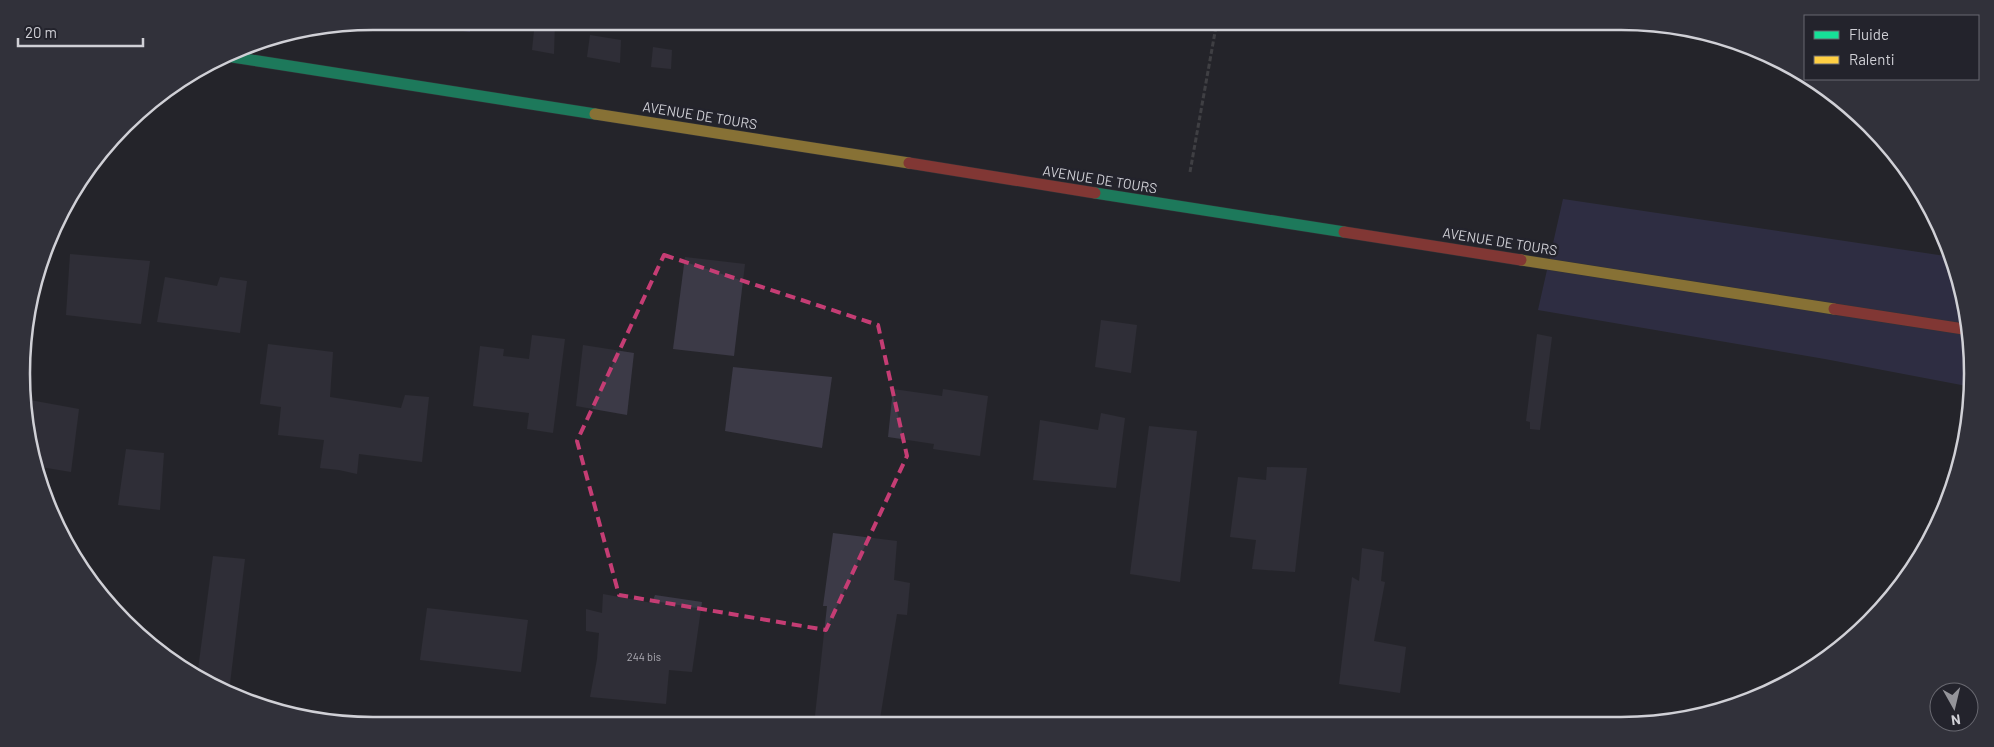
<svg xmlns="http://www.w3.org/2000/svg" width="1994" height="747" font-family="Barlow,sans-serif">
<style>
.green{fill:#3b3960}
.building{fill:#3c3a47}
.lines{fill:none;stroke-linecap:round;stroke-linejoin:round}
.fast-casing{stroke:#414145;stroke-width:12}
.slow-casing{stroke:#414145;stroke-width:12}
.jam-casing{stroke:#414145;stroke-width:12}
.path{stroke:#5f5f63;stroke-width:3;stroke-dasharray:5 2.5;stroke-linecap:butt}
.fast{stroke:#16e098;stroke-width:11}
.slow{stroke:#ffcf43;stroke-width:11}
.jam{stroke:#f24e42;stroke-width:11}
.marked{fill:none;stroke:#c53d74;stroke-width:4;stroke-dasharray:10 6;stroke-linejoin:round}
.labels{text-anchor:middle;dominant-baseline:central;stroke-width:5;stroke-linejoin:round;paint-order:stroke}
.number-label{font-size:11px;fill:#abaab2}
.street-label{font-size:14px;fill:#d0d0d6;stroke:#23232c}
.rim{fill:none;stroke:#d0d0d6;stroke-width:2.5}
</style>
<rect width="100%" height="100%" fill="#25252a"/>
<g class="green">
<path d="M392,21H471L470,32Z"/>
<path d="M1563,199L1952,257L1970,328L1972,387L1825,359L1538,310Z"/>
</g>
<g class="building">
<path d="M535,21H555L554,54L532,50Z"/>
<path d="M590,35L621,40L620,63L587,57Z"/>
<path d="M653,47L672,50L671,69L651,67Z"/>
<path d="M70,254L150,261L141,324L66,315Z"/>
<path d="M685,257L745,264L734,356L673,349Z"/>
<path d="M165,277L217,286L220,277L247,281L240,333L157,322Z"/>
<path d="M1101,320L1137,325L1131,373L1095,367Z"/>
<path d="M1537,334L1552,337L1540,430L1530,429V422L1526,421Z"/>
<path d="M532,335L565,339L553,433L527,429L529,413L473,406L480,346L504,349L503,356L529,359Z"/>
<path d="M268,344L333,352L330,397L401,408L405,395L429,397L422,462L359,454L357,474L339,470L320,468L324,440L278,435L281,407L260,404Z"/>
<path d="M583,345L634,353L627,415L576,406Z"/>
<path d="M733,367L832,377L822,448L725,431Z"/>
<path d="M893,389L942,396L943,389L988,396L980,456L933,449L934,444L888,437Z"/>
<path d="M30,400L79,409L71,472L35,466L28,443L27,419Z"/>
<path d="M1101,413L1125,418L1116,488L1033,480L1040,420L1098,430Z"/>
<path d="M1149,426L1197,431L1180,582L1130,574Z"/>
<path d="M126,449L164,453L160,510L118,505Z"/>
<path d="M1267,467L1307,468L1295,572L1252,569L1256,540L1230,537L1238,477L1266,480Z"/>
<path d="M833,533L897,541L894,580L910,583L907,615L897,614L879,725H814L827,606H823Z"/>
<path d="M1362,548L1384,552L1381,581L1385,582L1374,641L1406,647L1400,693L1339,684L1352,577L1359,581Z"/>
<path d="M213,556L245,559L229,692L217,689L197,677Z"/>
<path d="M603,594L652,603L655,595L702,602L692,672L669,670L666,704L590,697L597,659L599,633L586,631V609L602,613Z"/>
<path d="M427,608L528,620L521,672L420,660Z"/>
</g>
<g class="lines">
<g class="fast-casing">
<g id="fast">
<path d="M226,56L595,114"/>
<path d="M1095,193L1344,232"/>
</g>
</g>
<g class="slow-casing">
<g id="slow">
<path d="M595,114L909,163"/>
<path d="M1521,260L1834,309"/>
</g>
</g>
<g class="jam-casing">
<g id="jam">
<path d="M909,163L1095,193"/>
<path d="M1344,232L1521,260"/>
<path d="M1834,309L1970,330"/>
</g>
</g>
<path class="path" d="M1190,172L1217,21"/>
<use href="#fast" class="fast"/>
<use href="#slow" class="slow"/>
<use href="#jam" class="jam"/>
</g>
<path d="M0 0H1994V747H0ZM664,255L878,325L907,456L826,630L619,595L577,441Z" fill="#25252a" fill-opacity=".55" fill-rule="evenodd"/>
<path class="marked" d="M664,255L878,325L907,456L826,630L619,595L577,441Z"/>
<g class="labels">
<g class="number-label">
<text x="644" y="656">244 bis</text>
</g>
<g class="street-label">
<text transform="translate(700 115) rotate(9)">AVENUE DE TOURS</text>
<text transform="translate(1100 179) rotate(9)">AVENUE DE TOURS</text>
<text transform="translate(1500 241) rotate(9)">AVENUE DE TOURS</text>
</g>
</g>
<path d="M0 0H1994V747H0ZM373 30H1621A343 343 0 0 1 1964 373V374A343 343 0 0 1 1621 717H373A343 343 0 0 1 30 374V373A343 343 0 0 1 373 30Z" fill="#31313a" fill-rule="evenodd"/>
<path class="rim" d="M373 30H1621A343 343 0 0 1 1964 373V374A343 343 0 0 1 1621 717H373A343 343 0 0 1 30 374V373A343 343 0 0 1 373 30Z"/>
<rect x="1804" y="15" width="175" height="65" fill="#23232c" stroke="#686870"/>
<rect x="1814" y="31" width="25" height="8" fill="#16e098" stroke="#686870"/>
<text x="1849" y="40" font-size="15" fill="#d0d0d6">Fluide</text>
<rect x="1814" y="56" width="25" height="8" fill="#ffcf43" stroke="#686870"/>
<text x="1849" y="65" font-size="15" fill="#d0d0d6">Ralenti</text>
<g transform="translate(1954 707) rotate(172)"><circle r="24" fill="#23232c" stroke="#686870"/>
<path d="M0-4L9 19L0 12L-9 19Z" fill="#94949a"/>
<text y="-8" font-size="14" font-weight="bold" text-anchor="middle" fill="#d0d0d6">N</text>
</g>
<path d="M18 38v8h125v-8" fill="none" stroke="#d0d0d6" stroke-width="2.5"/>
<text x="25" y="38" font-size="15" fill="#d0d0d6" stroke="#23232c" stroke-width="4" paint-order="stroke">20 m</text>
</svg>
